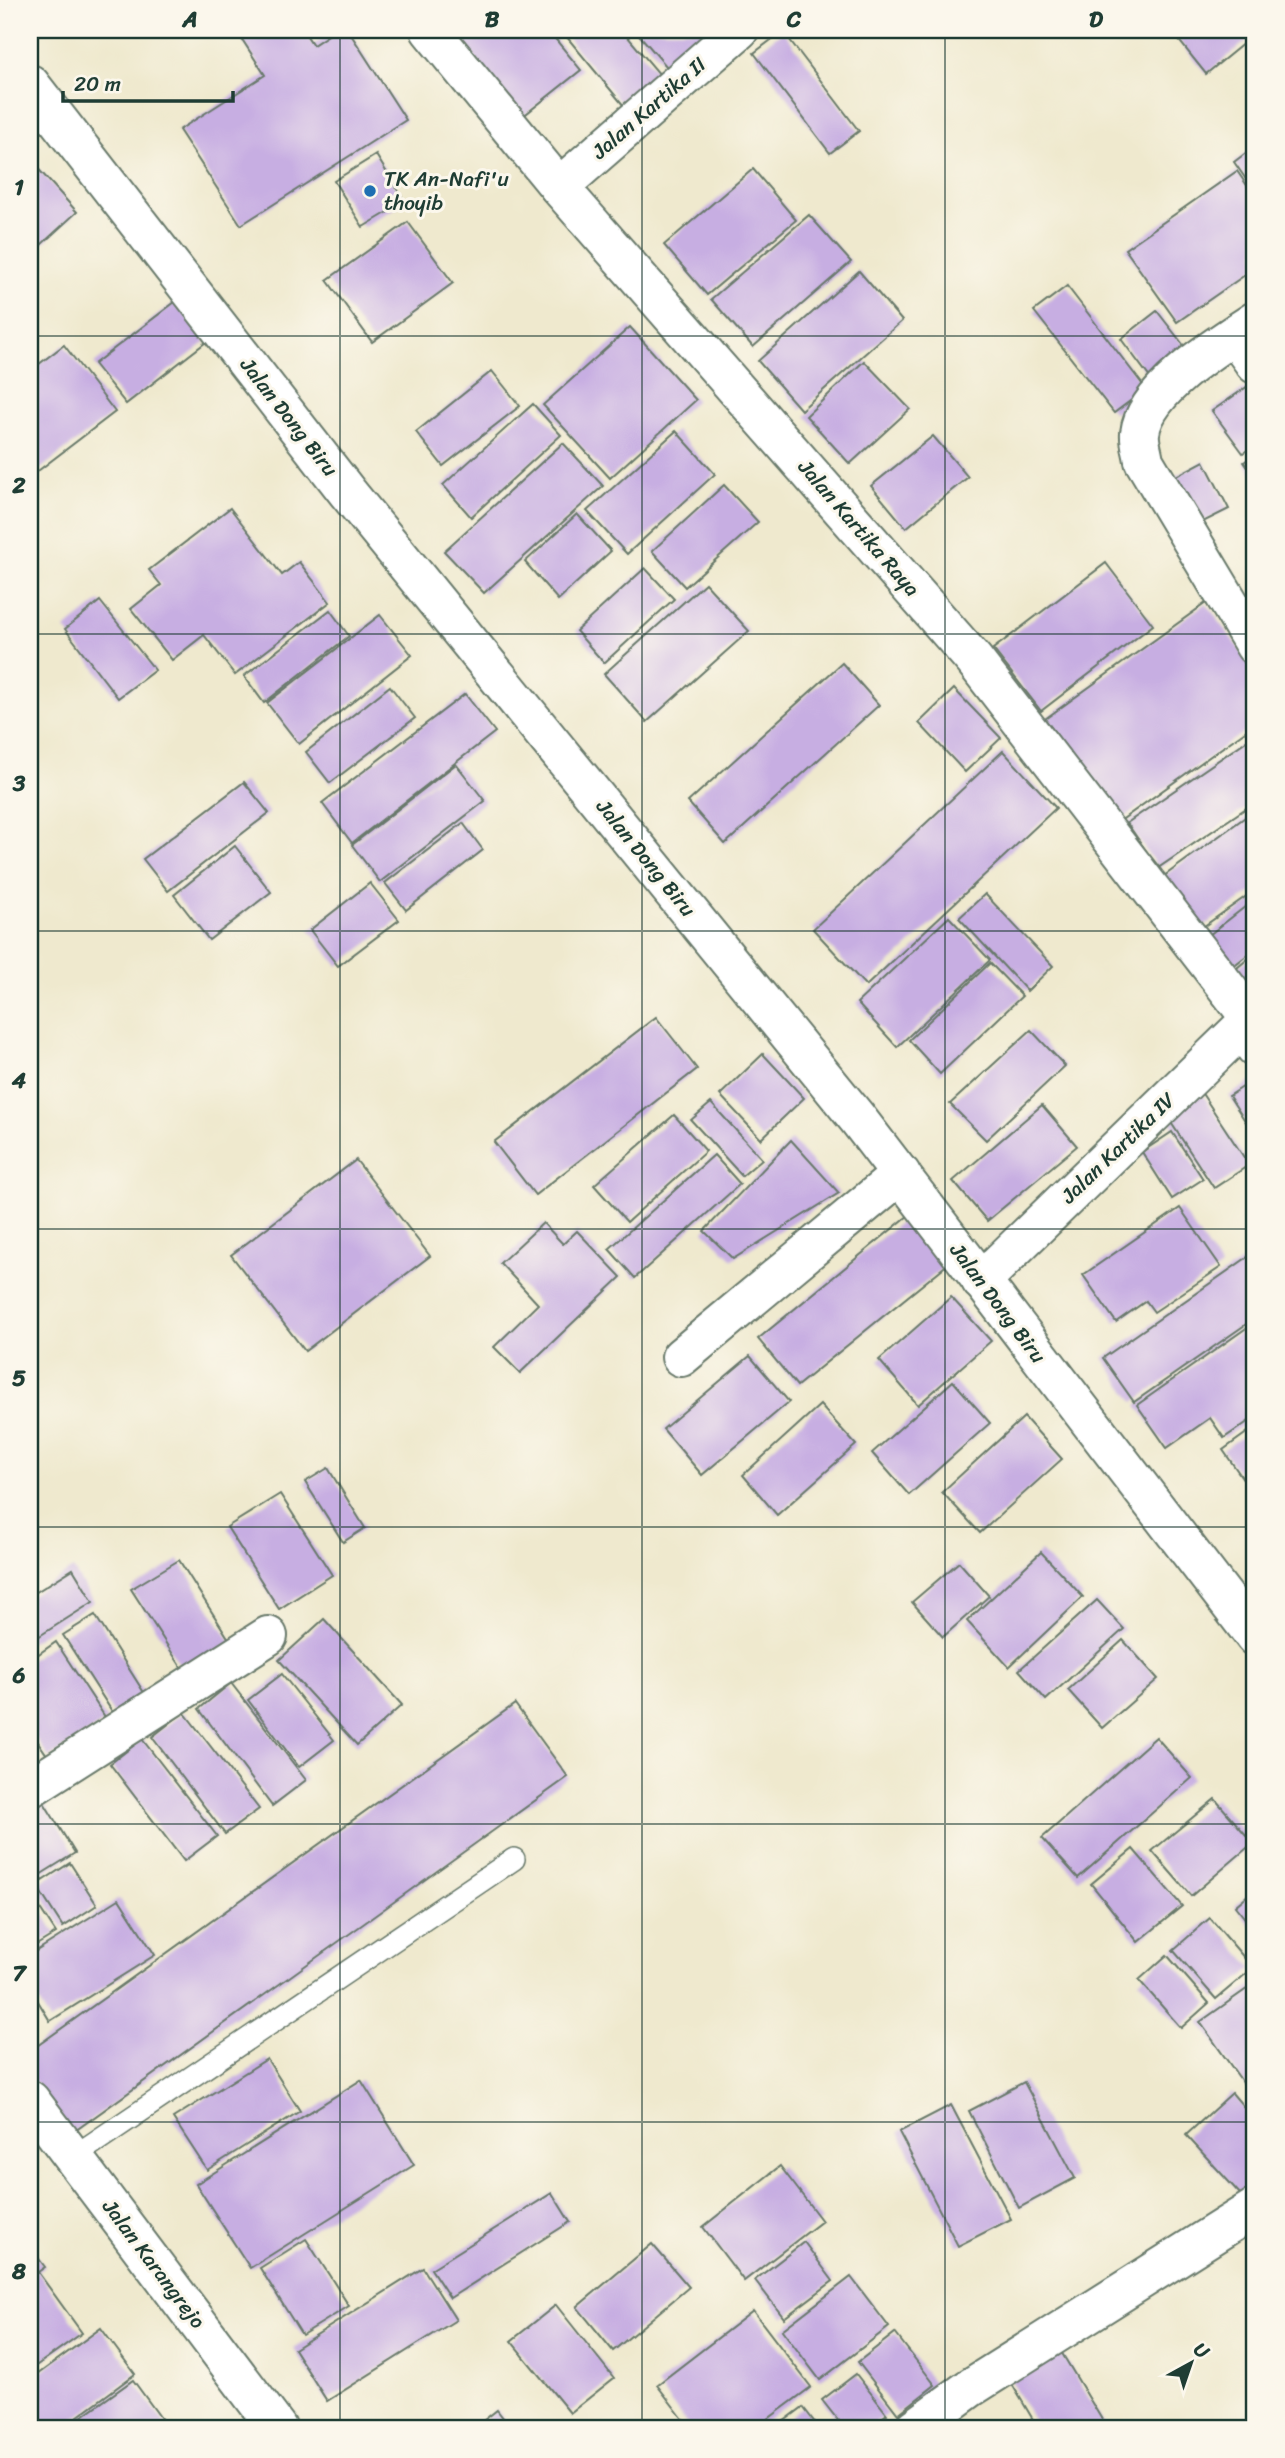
<svg xmlns="http://www.w3.org/2000/svg" width="1285" height="2458" font-family="Sriracha,sans-serif">
<style>
.building{fill:#c7aee2}
.lines{fill:none;stroke-linecap:round;stroke-linejoin:round}
.lane-casing{stroke:#68796a;stroke-width:24}
.street-casing{stroke:#68796a;stroke-width:42}
.lane{stroke:#fff;stroke-width:21}
.street{stroke:#fff;stroke-width:38}
.grid{fill:none;stroke:#1f3d34;stroke-width:2;stroke-opacity:0.55}
.poi-dot{fill:#1f6fb2;stroke:#fbf7ec;stroke-width:2.5}
.labels{text-anchor:middle;dominant-baseline:central;stroke-width:6;stroke-linejoin:round;paint-order:stroke}
.street-label{font-size:21px;fill:#1f3d34;stroke:#fbf7ec}
.poi-label{font-size:21px;fill:#1f3d34;stroke:#fbf7ec;text-anchor:start}
.neatline{fill:none;stroke:#1f3d34;stroke-width:2.5}
.grid-label{font-size:23px;text-anchor:middle;font-weight:bold;fill:#1f3d34}
</style>
<rect width="100%" height="100%" fill="#fbf7ec"/>
<filter id="ink" filterUnits="userSpaceOnUse"><feTurbulence type="fractalNoise" baseFrequency=".0143" numOctaves="2"/><feDisplacementMap in="SourceGraphic" scale="14" xChannelSelector="R" yChannelSelector="G"/><feConvolveMatrix kernelMatrix="1 2 1 2 8 2 1 2 1" color-interpolation-filters="sRGB"/></filter>
<filter id="wash" filterUnits="userSpaceOnUse"><feTurbulence type="fractalNoise" baseFrequency=".00686" numOctaves="4" result="noise"/><feDisplacementMap in="SourceGraphic" scale="28" xChannelSelector="R" yChannelSelector="G"/><feGaussianBlur stdDeviation="1.57" result="paint"/><feColorMatrix in="noise" values="0 0 0 0 0 0 0 0 0 0 0 0 0 0 0 0 0 1.4 0 .05"/><feComposite in="paint" operator="in"/></filter>
<g filter="url(#wash)">
<rect width="100%" height="100%" fill="#efe9ce"/>
<g id="blocks">
<g class="building">
<path d="M236,30H303L313,45L336,30H348L406,120L241,225L179,130L265,75Z"/>
<path d="M452,30H548L581,70L522,117Z"/>
<path d="M561,30H622L661,76L624,106Z"/>
<path d="M635,30H725L673,74Z"/>
<path d="M1187,30H1255V34L1206,74L1177,38Z"/>
<path d="M783,31L859,131L830,153L754,53Z"/>
<path d="M1255,146V192L1234,162Z"/>
<path d="M376,155L405,202L363,227L334,181Z"/>
<path d="M33,163L77,212L30,255V166Z"/>
<path d="M753,169L796,220L707,295L664,245Z"/>
<path d="M1237,171L1255,197V268L1177,322L1125,249Z"/>
<path d="M809,215L851,262L753,347L711,299Z"/>
<path d="M408,222L453,283L372,342L327,280Z"/>
<path d="M859,271L902,321L801,410L758,361Z"/>
<path d="M1067,286L1146,389L1114,413L1034,311Z"/>
<path d="M175,302L206,342L126,404L94,364Z"/>
<path d="M1157,311L1192,356L1154,383L1121,339Z"/>
<path d="M630,327L696,400L610,478L543,405Z"/>
<path d="M64,345L115,412L30,477V371Z"/>
<path d="M864,361L910,409L850,464L806,416Z"/>
<path d="M492,371L520,406L443,466L416,432Z"/>
<path d="M1254,382L1255,445L1243,453L1212,411Z"/>
<path d="M533,404L561,435L471,517L443,485Z"/>
<path d="M676,431L715,474L627,554L587,511Z"/>
<path d="M933,436L968,477L906,528L871,486Z"/>
<path d="M563,443L603,486L484,593L444,551Z"/>
<path d="M1255,454V478L1244,462Z"/>
<path d="M1204,461L1229,509L1201,523L1176,476Z"/>
<path d="M724,485L758,522L685,587L652,551Z"/>
<path d="M230,508L282,575L299,562L330,602L235,675L204,635L172,660L131,609L161,585L149,570Z"/>
<path d="M577,514L611,551L558,600L525,562Z"/>
<path d="M1106,563L1153,625L1041,711L993,649Z"/>
<path d="M645,568L674,599L604,663L576,631Z"/>
<path d="M705,583L749,631L647,722L604,674Z"/>
<path d="M100,601L155,670L118,698L65,629Z"/>
<path d="M1206,603L1255,671V724L1120,821L1045,719Z"/>
<path d="M330,610L349,636L264,703L244,676Z"/>
<path d="M380,615L412,655L299,744L267,703Z"/>
<path d="M842,663L879,705L725,844L688,802Z"/>
<path d="M390,686L415,718L330,783L306,752Z"/>
<path d="M954,689L1001,738L965,772L919,723Z"/>
<path d="M465,694L495,732L352,843L322,803Z"/>
<path d="M1255,735V802L1158,868L1127,823Z"/>
<path d="M1003,751L1056,808L866,986L813,929Z"/>
<path d="M456,764L485,801L380,882L352,845Z"/>
<path d="M244,782L269,813L168,891L143,859Z"/>
<path d="M1255,810V890L1197,931L1160,879Z"/>
<path d="M463,823L483,850L406,910L385,883Z"/>
<path d="M235,846L271,892L209,940L174,895Z"/>
<path d="M370,883L399,920L338,966L310,930Z"/>
<path d="M985,894L1053,966L1027,991L959,918Z"/>
<path d="M1255,899V949L1228,970L1204,939Z"/>
<path d="M949,917L990,960L897,1047L857,1003Z"/>
<path d="M1255,953V1005L1231,973Z"/>
<path d="M990,963L1022,996L940,1074L909,1040Z"/>
<path d="M656,1017L697,1069L535,1195L494,1142Z"/>
<path d="M1031,1030L1065,1066L986,1140L950,1104Z"/>
<path d="M763,1054L804,1098L761,1139L720,1095Z"/>
<path d="M1255,1079V1136L1229,1096Z"/>
<path d="M1201,1092L1249,1165L1214,1188L1166,1115Z"/>
<path d="M711,1103L762,1159L742,1176L691,1120Z"/>
<path d="M1042,1105L1077,1146L987,1221L953,1181Z"/>
<path d="M674,1115L706,1151L627,1222L594,1185Z"/>
<path d="M1172,1132L1203,1179L1172,1199L1142,1152Z"/>
<path d="M791,1140L839,1193L733,1259L704,1231Z"/>
<path d="M714,1155L740,1184L635,1278L609,1249Z"/>
<path d="M356,1160L430,1256L305,1351L231,1255Z"/>
<path d="M1180,1208L1221,1267L1154,1312L1146,1301L1116,1322L1083,1275Z"/>
<path d="M914,1211L954,1259L797,1386L758,1339Z"/>
<path d="M543,1223L563,1244L577,1231L621,1277L520,1373L494,1347L538,1304L500,1263Z"/>
<path d="M1255,1252V1318L1134,1402L1103,1358Z"/>
<path d="M951,1297L991,1341L918,1405L879,1360Z"/>
<path d="M1255,1322V1417L1224,1438L1210,1418L1167,1448L1137,1405Z"/>
<path d="M750,1356L789,1402L702,1475L663,1429Z"/>
<path d="M953,1381L990,1423L909,1495L872,1453Z"/>
<path d="M820,1405L856,1445L777,1515L743,1475Z"/>
<path d="M1024,1417L1062,1459L980,1533L942,1492Z"/>
<path d="M1255,1427V1496L1223,1450Z"/>
<path d="M328,1468L365,1528L343,1542L305,1482Z"/>
<path d="M280,1494L332,1575L279,1609L227,1527Z"/>
<path d="M1041,1552L1083,1597L1009,1667L967,1621Z"/>
<path d="M179,1560L232,1644L185,1673L131,1589Z"/>
<path d="M959,1562L989,1596L943,1637L912,1602Z"/>
<path d="M73,1569L93,1602L30,1642V1596Z"/>
<path d="M1097,1600L1124,1629L1046,1700L1019,1670Z"/>
<path d="M95,1615L148,1699L117,1719L63,1635Z"/>
<path d="M324,1619L402,1705L357,1745L279,1660Z"/>
<path d="M1123,1640L1158,1679L1102,1728L1068,1690Z"/>
<path d="M56,1642L107,1720L49,1758L30,1730V1660Z"/>
<path d="M282,1674L334,1740L299,1767L248,1700Z"/>
<path d="M231,1683L306,1780L272,1806L199,1709Z"/>
<path d="M515,1704L568,1777L72,2133L30,2075V2051Z"/>
<path d="M184,1712L259,1809L225,1834L152,1737Z"/>
<path d="M1156,1737L1192,1778L1078,1878L1042,1838Z"/>
<path d="M142,1739L217,1836L184,1861L110,1764Z"/>
<path d="M1215,1799L1253,1843L1191,1896L1152,1851Z"/>
<path d="M43,1801L75,1853L30,1881V1810Z"/>
<path d="M1133,1849L1182,1906L1138,1942L1091,1884Z"/>
<path d="M70,1863L97,1905L63,1927L36,1885Z"/>
<path d="M1255,1889V1931L1235,1906Z"/>
<path d="M30,1893L56,1933L30,1949Z"/>
<path d="M119,1899L155,1955L50,2021L30,1988V1955Z"/>
<path d="M1210,1918L1253,1968L1216,1999L1173,1950Z"/>
<path d="M1167,1955L1209,2003L1181,2028L1139,1980Z"/>
<path d="M1251,1986L1255,1993V2080L1246,2087L1200,2022Z"/>
<path d="M267,2059L300,2111L207,2170L173,2118Z"/>
<path d="M361,2080L414,2165L250,2268L196,2184Z"/>
<path d="M1024,2082L1075,2178L1019,2208L969,2111Z"/>
<path d="M1232,2093L1255,2120V2183L1241,2195L1186,2135Z"/>
<path d="M951,2105L1011,2219L958,2246L899,2132Z"/>
<path d="M780,2166L822,2221L744,2281L703,2227Z"/>
<path d="M552,2193L570,2222L450,2298L431,2269Z"/>
<path d="M306,2239L349,2306L302,2335L260,2268Z"/>
<path d="M804,2242L833,2281L784,2318L755,2280Z"/>
<path d="M652,2244L689,2287L613,2351L577,2307Z"/>
<path d="M30,2247L45,2267L38,2272L82,2333L30,2370Z"/>
<path d="M423,2268L456,2320L327,2401L294,2349Z"/>
<path d="M851,2277L889,2327L820,2380L782,2330Z"/>
<path d="M556,2305L614,2378L570,2413L511,2341Z"/>
<path d="M753,2311L811,2387L756,2428H690L657,2385Z"/>
<path d="M101,2328L135,2374L62,2428H30V2380Z"/>
<path d="M895,2333L935,2385L898,2414L858,2362Z"/>
<path d="M1057,2345L1107,2428H1038L1006,2374Z"/>
<path d="M856,2374L887,2414L868,2428H844L822,2400Z"/>
<path d="M133,2380L168,2428H66Z"/>
<path d="M803,2407L819,2428H775Z"/>
<path d="M497,2410L511,2428H474Z"/>
</g>
</g>
</g>
<g filter="url(#ink)">
<use href="#blocks" fill-opacity="0" stroke="#68796a" stroke-width="2"/>
<g class="lines">
<g class="lane-casing">
<path id="lane" d="M73,2157L514,1859"/>
</g>
<g class="street-casing">
<g id="street">
<path d="M430,30L559,187L974,660L1251,1019L1255,1047"/>
<path d="M30,84L348,493L857,1118L1255,1637"/>
<path d="M559,187L739,30"/>
<path d="M1255,321C1221,343 1145,389 1140,433C1139,442 1143,452 1144,461L1255,646"/>
<path d="M1234,335L1255,364"/>
<path d="M981,1281L1255,1015"/>
<path d="M681,1357L901,1174"/>
<path d="M30,1788L268,1636"/>
<path d="M30,2100L277,2428"/>
<path d="M915,2428L970,2388L1255,2208"/>
</g>
</g>
<use href="#lane" class="lane"/>
<use href="#street" class="street"/>
</g>
</g>
<path class="grid" d="M340,30V2428M642,30V2428M945,30V2428M30,336H1255M30,634H1255M30,931H1255M30,1229H1255M30,1527H1255M30,1824H1255M30,2122H1255"/>
<circle class="poi-dot" cx="370" cy="191" r="7"/>
<g class="labels">
<g class="street-label">
<text transform="translate(649 108) rotate(-41)">Jalan Kartika II</text>
<text transform="translate(289 417) rotate(52)">Jalan Dong Biru</text>
<text transform="translate(859 528) rotate(49)">Jalan Kartika Raya</text>
<text transform="translate(646 858) rotate(51)">Jalan Dong Biru</text>
<text transform="translate(1118 1148) rotate(-44)">Jalan Kartika IV</text>
<text transform="translate(998 1303) rotate(53)">Jalan Dong Biru</text>
<text transform="translate(154 2264) rotate(53)">Jalan Karangrejo</text>
</g>
<g class="poi-label">
<text x="384" y="179">TK An-Nafi'u<tspan x="384" dy="24">thoyib</tspan></text>
</g>
</g>
<rect width="1285" height="2458" fill="none" stroke="#fbf7ec" stroke-width="77"/>
<g transform="translate(1191 2363) rotate(40)" stroke="#fbf7ec" stroke-width="5" paint-order="stroke">
<path d="M0-5L12 26L0 18L-12 26Z" fill="#1f3d34"/>
<text y="-10" font-size="19" font-weight="bold" text-anchor="middle" fill="#1f3d34">U</text>
</g>
<path d="M63 91v10h170v-10" fill="none" stroke="#1f3d34" stroke-width="3.5"/>
<text x="74" y="91" font-size="21" fill="#1f3d34" stroke="#fbf7ec" stroke-width="5" paint-order="stroke">20 m</text>
<rect x="38" y="38" width="1208" height="2382" class="neatline"/>
<g class="grid-label">
<text x="190" y="27">A</text>
<text x="492" y="27">B</text>
<text x="794" y="27">C</text>
<text x="1096" y="27">D</text>
<text x="19" y="195">1</text>
<text x="19" y="493">2</text>
<text x="19" y="791">3</text>
<text x="19" y="1088">4</text>
<text x="19" y="1386">5</text>
<text x="19" y="1683">6</text>
<text x="19" y="1981">7</text>
<text x="19" y="2279">8</text>
</g>
</svg>
